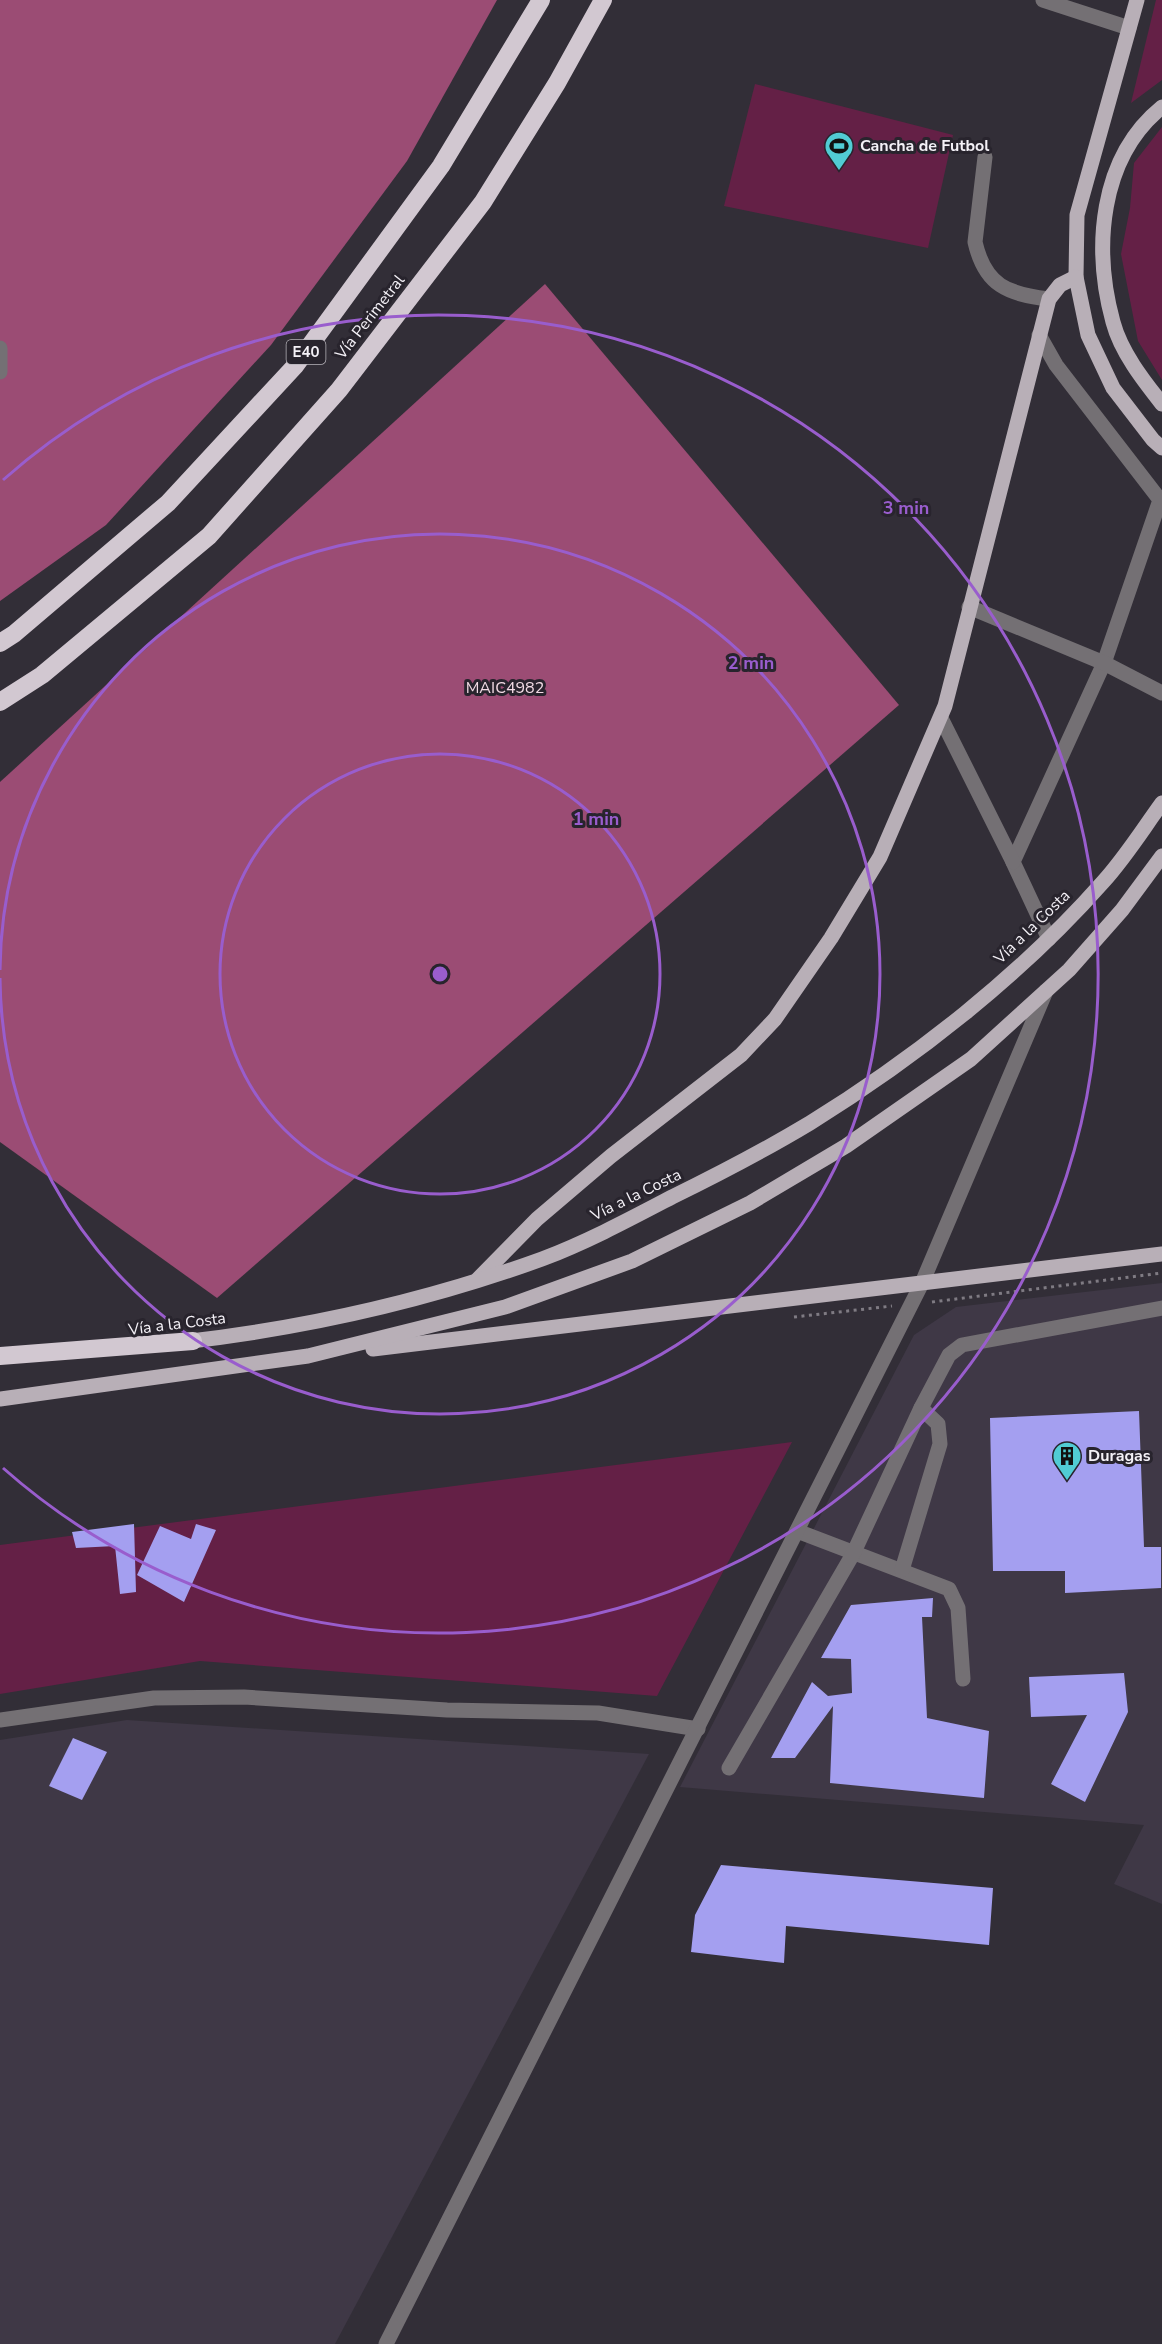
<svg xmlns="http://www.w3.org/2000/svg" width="1162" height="2344" font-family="'Nunito Sans',sans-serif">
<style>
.built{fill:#3f3846}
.green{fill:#642046}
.forest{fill:#9b4c74}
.building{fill:#a49ff0}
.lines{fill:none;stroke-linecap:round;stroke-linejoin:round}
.path{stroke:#7f7b83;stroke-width:3;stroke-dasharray:3 4.5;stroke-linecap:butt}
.minor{stroke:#747074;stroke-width:15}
.major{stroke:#b8afb7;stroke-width:15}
.highway{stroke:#d2c8d1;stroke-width:18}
.ring{fill:none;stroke:#995dcd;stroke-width:3}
.labels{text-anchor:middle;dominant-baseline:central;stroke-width:6;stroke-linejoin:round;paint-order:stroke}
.shield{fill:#28242d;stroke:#b7b4ba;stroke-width:1.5}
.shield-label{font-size:15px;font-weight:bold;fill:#f4f1f7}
.poi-label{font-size:16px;font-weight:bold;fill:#f4f1f7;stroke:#28242d;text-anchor:start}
.street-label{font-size:16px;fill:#f4f1f7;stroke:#28242d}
.park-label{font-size:16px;fill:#f2dbe5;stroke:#28242d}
.centre{fill:#995dcd;stroke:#28242d;stroke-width:3}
.ring-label{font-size:18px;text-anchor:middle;font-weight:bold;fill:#995dcd;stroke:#28242d;stroke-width:6;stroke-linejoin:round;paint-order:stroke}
</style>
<rect width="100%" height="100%" fill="#322e37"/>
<g class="built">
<path d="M1162,1283V1904L1114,1884L1144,1825L680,1787L914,1335L956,1307Z"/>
<path d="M127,1720L649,1754L335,2344H0V1740Z"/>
</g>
<g class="green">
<path d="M1156,0H1162V80L1131,103Z"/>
<path d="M755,84L953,135L928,248L724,206Z"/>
<path d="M1162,127V380L1138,341L1121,254L1130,208L1134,163Z"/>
<path d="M792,1442L657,1696L200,1661L0,1694V1545Z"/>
</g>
<g class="forest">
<path d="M0,0H497L407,161L271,345L106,525L0,601Z"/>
<path d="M545,284L899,705L217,1298L0,1142V782Z"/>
</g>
<g class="building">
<path d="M1139,1411L1144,1547H1161V1588L1065,1593V1571H993L990,1418Z"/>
<path d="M134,1524L136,1592L120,1594L115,1546L76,1548L72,1532Z"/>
<path d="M196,1524L216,1530L184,1602L137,1575L160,1526L191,1539Z"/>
<path d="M933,1598L932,1617H922L927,1718L989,1731L984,1798L830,1783L833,1706L795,1758H771L812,1682L828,1696L852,1693L851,1659L821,1658L851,1605Z"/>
<path d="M1124,1673L1128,1712L1085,1802L1051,1784L1087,1715L1031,1717L1029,1677Z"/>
<path d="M73,1738L107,1752L82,1800L49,1786Z"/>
<path d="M721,1865L993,1888L989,1945L786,1926L784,1963L691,1952L695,1915Z"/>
</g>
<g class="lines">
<g class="path">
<path d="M932,1302L1162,1273"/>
<path d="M794,1317L892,1306"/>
</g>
<g class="minor">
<path d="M1043,0L1129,28"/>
<path d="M985,157L975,242C985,286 1008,294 1049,299"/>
<path d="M1039,335L1056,365L1160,500L1104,663L1013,862L1049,939"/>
<path d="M0,348V372"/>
<path d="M969,607L1104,663L1162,693"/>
<path d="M941,718L1013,862"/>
<path d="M797,1531L949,1589L958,1608L963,1679"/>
<path d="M902,1570L940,1444L938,1424L921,1408"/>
<path d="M0,1720L154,1698L244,1697L447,1710L598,1713L698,1729"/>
<path d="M729,1768L853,1554L921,1408L949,1355L962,1345L1162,1308"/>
<path d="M386,2344L922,1283L1046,991"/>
</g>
<g class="major">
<path d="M1137,0L1077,215L1076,277L1088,335L1113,388L1153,440L1162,448"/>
<path d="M1162,107C1099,158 1093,249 1113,322C1121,352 1143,380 1162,404"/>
<path d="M478,1279L537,1219L611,1156L741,1055L775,1019L831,938L880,857L945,706L1049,299L1060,285L1076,277"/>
<path d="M183,1342C306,1328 426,1301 542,1259C587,1242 630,1219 672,1197C719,1174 765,1150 810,1123C915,1058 1021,975 1103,882C1125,858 1143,829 1162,803"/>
<path d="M373,1349L1162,1254"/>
<path d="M0,1399L308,1356L505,1307L632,1261L750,1203L846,1146L971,1059L1069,970L1122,910L1162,856"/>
</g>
<g class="highway">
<path d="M0,643L14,634L168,503L295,366L441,166L541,0"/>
<path d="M0,702L42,675L209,536L339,390L483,202L557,83L603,0"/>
<path d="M0,1356L193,1341"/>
</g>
</g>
<g class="ring">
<circle cx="440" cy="974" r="220"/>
<path d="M0 970A440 440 0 1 1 0 978"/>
<path d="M3 480A659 659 0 1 1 3 1468"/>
</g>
<defs>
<g id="stadium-pin" transform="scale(1.5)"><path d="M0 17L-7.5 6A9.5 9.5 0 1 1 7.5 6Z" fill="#51ccd4" stroke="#28242d"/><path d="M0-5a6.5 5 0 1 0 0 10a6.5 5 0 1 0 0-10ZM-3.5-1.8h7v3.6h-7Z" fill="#111"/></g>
<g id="building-pin" transform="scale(1.5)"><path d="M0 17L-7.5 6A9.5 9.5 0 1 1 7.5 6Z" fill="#51ccd4" stroke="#28242d"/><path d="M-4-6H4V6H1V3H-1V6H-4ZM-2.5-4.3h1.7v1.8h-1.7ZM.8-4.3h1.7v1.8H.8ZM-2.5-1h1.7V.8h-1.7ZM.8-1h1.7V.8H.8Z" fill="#111"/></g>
</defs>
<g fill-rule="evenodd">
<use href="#stadium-pin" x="839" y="146"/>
<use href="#building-pin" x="1067" y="1456"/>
</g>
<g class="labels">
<rect class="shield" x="286.5" y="340" width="39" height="24" rx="4.5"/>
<g class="shield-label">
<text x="306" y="352">E40</text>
</g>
<g class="poi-label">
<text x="860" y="146">Cancha de Futbol</text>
<text x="1088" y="1456">Duragas</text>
</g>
<g class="street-label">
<text transform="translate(370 317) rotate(-52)">Vía Perimetral</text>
<text transform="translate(1032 927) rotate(-44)">Vía a la Costa</text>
<text transform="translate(636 1195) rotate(-26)">Vía a la Costa</text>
<text transform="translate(177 1324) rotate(-7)">Vía a la Costa</text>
</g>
<g class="park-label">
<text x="505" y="688">MAIC4982</text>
</g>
</g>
<circle cx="440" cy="974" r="9" class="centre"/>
<g class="ring-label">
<text x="906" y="514">3 min</text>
<text x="751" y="669">2 min</text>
<text x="596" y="825">1 min</text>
</g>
</svg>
